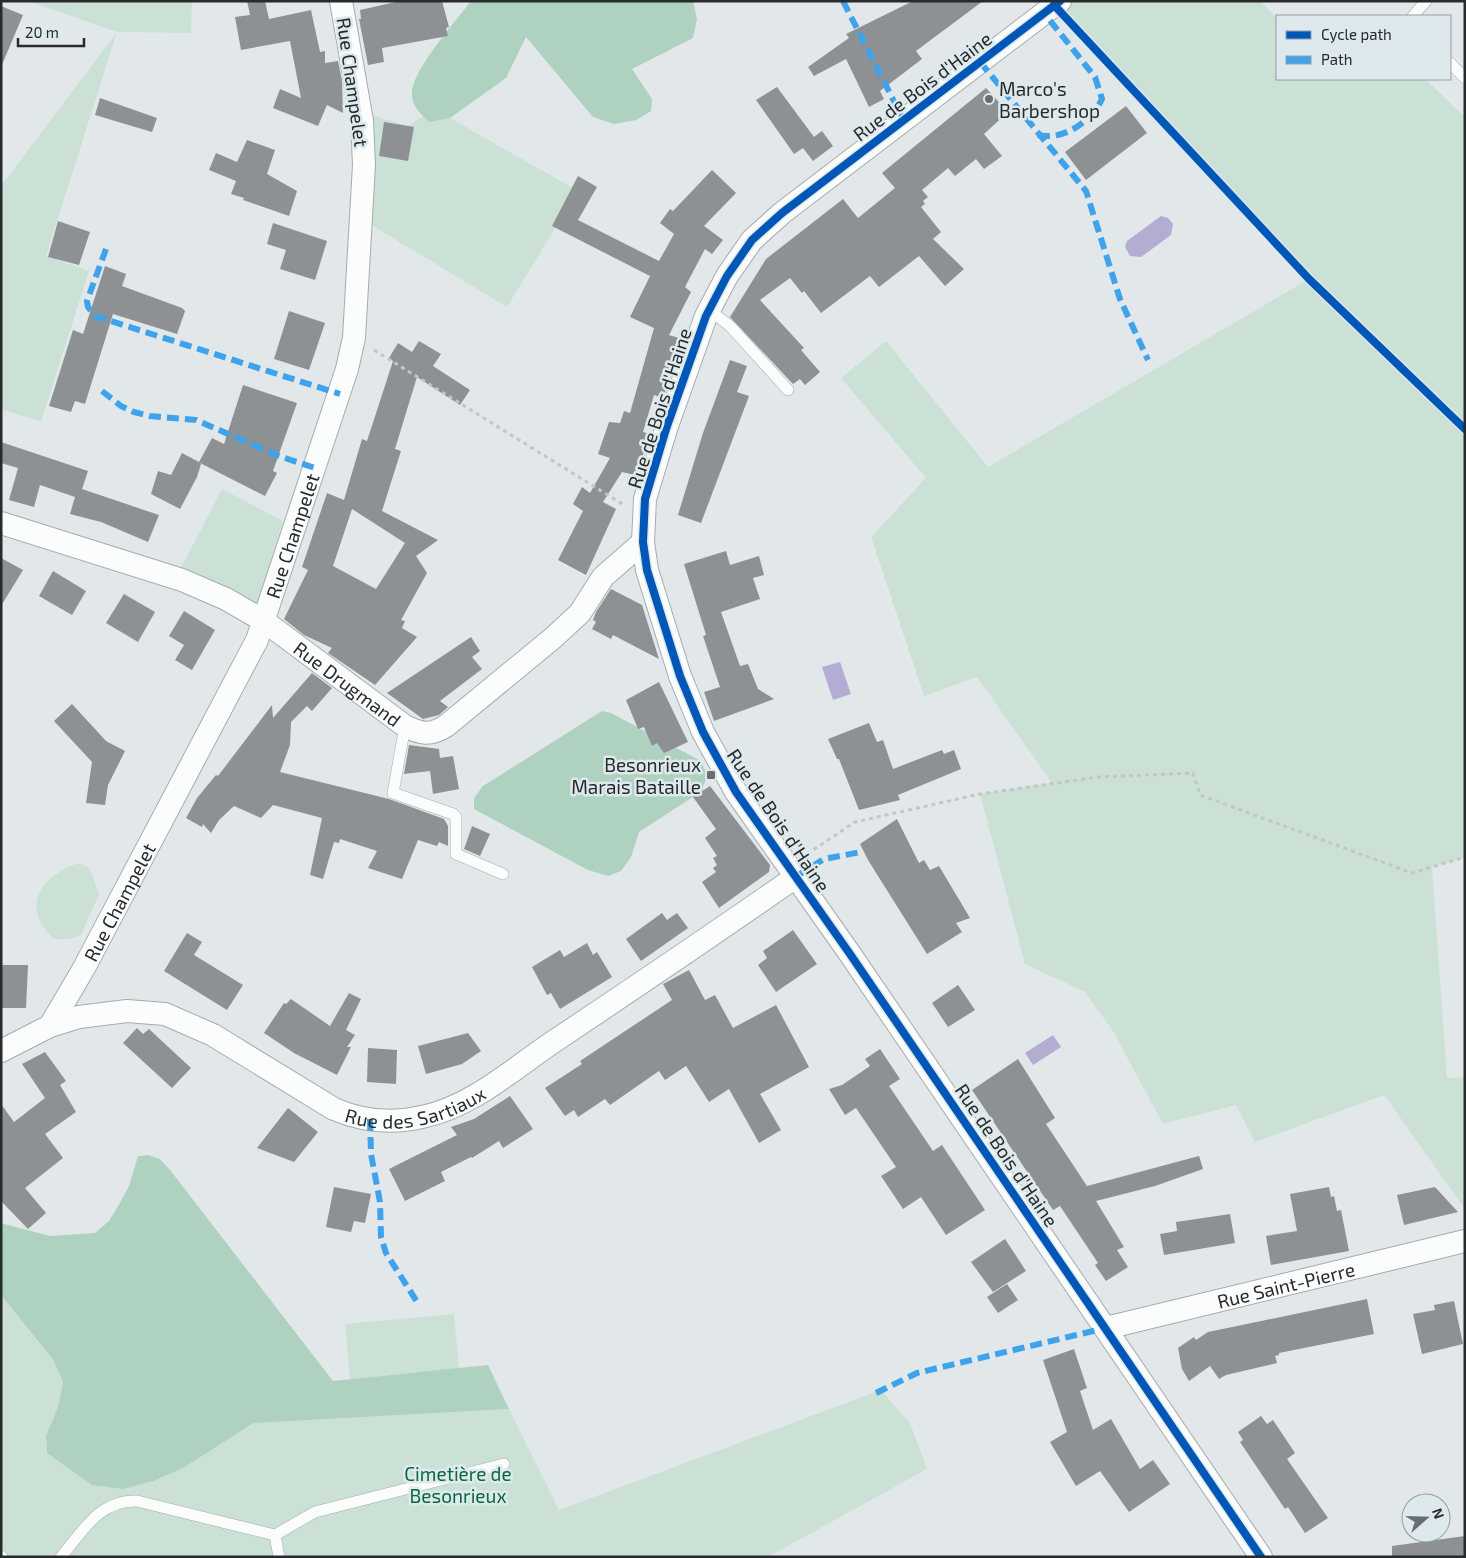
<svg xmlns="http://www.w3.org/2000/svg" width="1466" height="1558" font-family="'Exo 2',sans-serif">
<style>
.green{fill:#cbe1d5}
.forest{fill:#afd1bf}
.water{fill:#b4add3}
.building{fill:#8d9193;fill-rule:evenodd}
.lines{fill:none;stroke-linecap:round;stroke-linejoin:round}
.service-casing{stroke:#a7abad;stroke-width:12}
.minor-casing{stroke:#a7abad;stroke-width:24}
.path{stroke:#c3c6c6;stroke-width:3;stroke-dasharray:4 4;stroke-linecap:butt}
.service{stroke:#fbfcfc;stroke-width:11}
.minor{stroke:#fbfcfc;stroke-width:22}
.quiet{stroke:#3ea3eb;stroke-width:6;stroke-dasharray:12 6;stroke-linecap:butt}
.cycleway-casing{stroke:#dee9ed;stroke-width:11}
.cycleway{stroke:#0057b8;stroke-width:8}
.poi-dot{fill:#686d6f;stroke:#dee9ed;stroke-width:2}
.labels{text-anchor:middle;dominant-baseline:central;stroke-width:5;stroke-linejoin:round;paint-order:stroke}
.street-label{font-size:19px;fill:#272b2d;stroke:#dee9ed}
.poi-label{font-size:19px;fill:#272b2d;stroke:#dee9ed;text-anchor:start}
.park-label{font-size:19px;fill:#07693e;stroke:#dee9ed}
</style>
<rect width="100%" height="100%" fill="#e2e8ea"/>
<g class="green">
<path d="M28,1H192L191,33L117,32L46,256L89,271L41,422L1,409V186L117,32Z"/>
<path d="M1060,1H1260L1277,18V79H1425L1465,117V857L1432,867L1447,1078L1465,1077V1209L1384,1095L1255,1142L1236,1105L1163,1124L1113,1031L1085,992L1025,964L980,794L1052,783L977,677L924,696L871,537L926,478L841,378L886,341L988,467L1309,279L1054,5Z"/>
<path d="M361,112L408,126L423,116L430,122L450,118L578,191L507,307L363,220Z"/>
<path d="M222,489L283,521L257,604L181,568Z"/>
<path d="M76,864H82L90,869L99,894L81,935L70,939H53C46,931 39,923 37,912C32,889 57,870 76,864Z"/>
<path d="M1,1295L53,1361L63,1382L58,1407L46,1436L47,1453L92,1485L185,1467L252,1423L509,1409L559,1510L881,1390L910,1423L927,1469L768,1557H1Z"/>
<path d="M454,1314L459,1369L350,1379L345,1324Z"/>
</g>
<g class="forest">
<path d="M471,1H693L697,19L693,38L632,69L652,99L651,111L636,120L614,124L593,117L526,37L506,78L450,118L430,122C421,115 411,105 412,93C412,70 456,21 471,1Z"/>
<path d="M602,711L611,713L701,761L707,775L702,791L639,832L631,857L621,871L608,876L588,870L474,809V798L483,786Z"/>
<path d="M148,1155L160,1159L170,1170L333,1381L488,1365L509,1409L253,1423L185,1467L153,1481L123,1489L92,1485L47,1453L46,1436L58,1407L63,1382L53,1360L1,1295V1223L50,1236L95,1233L109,1221L117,1208L129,1186L138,1156Z"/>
</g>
<g class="water">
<path d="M1161,216L1168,218L1173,224L1171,235L1141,257L1130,256L1125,247L1127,241Z"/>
<path d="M840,662L851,694L833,700L822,667Z"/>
<path d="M1053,1035L1061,1047L1033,1065L1025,1053Z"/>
</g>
<g class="building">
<path d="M247,1H265L269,19L311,10L320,52L325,51V63L338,61L342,81L343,113L327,105L318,126L273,108L280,89L301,98L290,41L241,50L235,17L250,15Z"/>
<path d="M400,1H442L449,27L446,28L448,36L382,48L384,62L368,65L359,19H361L360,10Z"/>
<path d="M913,1H983L916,51L922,59L880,91L884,99L869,107L846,59L814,76L808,67L849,38L846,34Z"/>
<path d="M1,6L23,15L1,67Z"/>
<path d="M777,87L814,137L822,131L833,146L813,161L803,148L794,154L756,100Z"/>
<path d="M986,88L1008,112L984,134L1002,156L984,169L976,159L955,176L948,168L922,190L928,197L923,201L925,204L921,207L941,232L933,239L964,269L945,286L919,256L879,287L870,276L821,313L804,291L802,293L790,278L760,300L804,348L801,350L820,372L805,385L800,379L793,384L730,317L766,259L843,199L858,218L895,188L882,173Z"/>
<path d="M100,98L157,118L152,132L95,115Z"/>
<path d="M1126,106L1147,133L1086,180L1065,152Z"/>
<path d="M384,122L414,127L408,161L379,156Z"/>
<path d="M247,140L275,150L267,174L297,191L289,216L243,200L244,198L231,194L236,181L209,170L216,153L237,162Z"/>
<path d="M712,170L736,193L704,226L723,240L712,254L705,249L685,287L691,292L669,335L682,339L673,369L663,398L654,395L643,432L651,434L635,475L622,472L603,502L616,509L586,575L558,560L583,511L573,504L582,487L590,493L610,458L598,454L609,422L620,423L624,411L630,413L654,328L630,317L650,276L552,226L578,176L597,187L578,220L659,261L674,234L660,223L670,209L673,211Z"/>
<path d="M58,221L90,232L79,265L48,257Z"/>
<path d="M273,223L327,241L315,280L280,269L286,250L267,244Z"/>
<path d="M105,266L126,274L122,286L182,308L185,311L177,334L113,314L85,404L75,401L71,412L49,406L73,330L83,334Z"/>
<path d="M289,311L325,323L309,370L274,359Z"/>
<path d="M419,341L441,354L433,366L470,390L460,405L417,377L395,449L401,451L382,511L438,540L416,556L427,573L401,620L405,621L402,628L417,637L375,685L328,653L332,648L304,635L284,619L308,570L302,567L327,493L344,500L362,439L367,441L393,361L389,358L398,343L412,352ZM352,509L405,543L376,589L333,566Z"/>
<path d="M730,360L747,366L737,392L749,396L701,523L678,515L703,433Z"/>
<path d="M243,385L297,403L273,471L277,473L265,496L200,463L201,464L197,477L180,509L151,494L158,471L171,475L182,453L199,462L212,438L224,444Z"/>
<path d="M1,442L88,471L82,489L159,515L148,542L101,522L70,514L75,497L40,485L34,507L9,500L18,468L1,463Z"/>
<path d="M726,551L730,565L759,556L764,575L753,578L760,599L721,612L740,666L748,664L758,689L774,699L714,721L704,692L720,687L703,636L706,635L684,564Z"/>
<path d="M1,558L23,570L1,606Z"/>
<path d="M53,571L86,591L72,615L39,596Z"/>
<path d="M611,589L642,605L659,659L613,635L611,639L592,629L596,622L593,620L596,612Z"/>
<path d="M124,594L155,612L138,642L106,623Z"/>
<path d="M184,611L215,630L192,670L175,660L184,645L169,636Z"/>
<path d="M471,637L480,651L472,657L482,669L440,701L448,707L439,715L423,719L387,693Z"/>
<path d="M312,673L332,688L312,711L307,706L291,722L290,745L280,772L389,799L444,819L448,826V846L439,842L437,846L418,840L402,879L368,868L377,851L340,839L339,843L334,842L323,879L310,875L322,818L273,805L261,818L234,806L219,820L211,833L203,824L202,827L186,818L197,798L216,775L218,776L272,705L273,718Z"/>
<path d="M659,682L688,742L664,753L657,743L652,746L644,727L638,729L626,700Z"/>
<path d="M72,704L106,741L125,751L108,785L105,805L86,803L92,762L54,721Z"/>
<path d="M869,723L877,742L883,740L893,769L942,750L944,754L954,750L961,769L898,795L900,800L859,810L839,759H837L828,739Z"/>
<path d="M409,745L439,749L440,758L453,756L459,789L433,794L430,771L404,774Z"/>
<path d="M710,786L770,865L769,872L719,908L702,882L716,872L713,868L717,865L713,858L717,856L705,838L716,829L693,797Z"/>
<path d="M897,819L919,863L924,860L930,870L939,866L970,918L956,923L962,932L927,954L868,860L860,844Z"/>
<path d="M472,826L490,834L480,856L464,849Z"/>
<path d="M662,913L667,920L677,913L688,928L641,961L626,939Z"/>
<path d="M793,930L817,964L776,992L758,965L767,958L763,951Z"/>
<path d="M187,933L202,942L194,955L243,985L227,1010L164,971Z"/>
<path d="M587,943L593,955L597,952L612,977L560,1009L551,993L547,995L532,967L560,950L564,957Z"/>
<path d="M1,965H28L26,1008H1Z"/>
<path d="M689,970L705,1000L715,995L733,1028L776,1005L809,1067L760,1094L781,1130L759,1143L729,1089L709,1102L686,1066L665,1080L659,1071L610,1105L605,1099L578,1117L574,1110L565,1116L545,1088L582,1064L580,1061L672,1000L663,984Z"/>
<path d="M958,985L975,1010L948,1027L932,1003Z"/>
<path d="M349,993L361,999L346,1030L355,1035L347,1047H351L337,1075L294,1053L264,1033L284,1003L286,1004L291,999L330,1026Z"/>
<path d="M137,1028L143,1034L149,1029L191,1068L172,1088L123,1043Z"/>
<path d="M468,1033L481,1051L462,1064L426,1074L418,1046Z"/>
<path d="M368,1048L397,1050L396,1084L367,1082Z"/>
<path d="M880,1049L900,1079L889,1086L933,1151L942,1145L985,1210L946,1235L921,1197L903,1209L881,1176L896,1167L856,1108L845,1115L829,1089L842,1085L870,1066L865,1059Z"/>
<path d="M45,1052L66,1081L60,1085L76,1112L45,1134L63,1158L25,1188L46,1213L28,1229L1,1201V1104L14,1122L45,1098L22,1064Z"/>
<path d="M1018,1059L1055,1118L1046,1124L1087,1186L1199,1156L1203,1169L1155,1186L1096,1201L1124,1247L1117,1250L1128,1267L1106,1281L1095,1265L1098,1263L1060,1206L1053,1210L972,1090Z"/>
<path d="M510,1096L533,1129L503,1148L499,1141L472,1158L471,1157L441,1172L445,1181L405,1201L389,1169L457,1135L451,1127L474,1119Z"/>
<path d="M288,1108L318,1132L294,1162L257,1148Z"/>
<path d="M334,1187L371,1194L365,1223L354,1221L351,1232L326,1227Z"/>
<path d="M1329,1187L1331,1197L1334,1196L1337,1211L1341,1210L1349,1251L1271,1265L1266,1236L1297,1231L1290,1194Z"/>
<path d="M1435,1187L1458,1212L1404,1225L1397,1195Z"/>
<path d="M1230,1214L1235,1243L1164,1255L1160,1234L1177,1231L1176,1222Z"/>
<path d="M1005,1239L1026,1271L993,1292L971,1262Z"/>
<path d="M1007,1284L1018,1300L998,1313L987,1297Z"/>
<path d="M1367,1299L1374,1334L1279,1353V1355L1275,1356L1277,1363L1226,1375L1219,1379L1210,1366L1189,1381L1182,1369L1178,1348L1194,1337L1196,1340L1208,1332Z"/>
<path d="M1454,1301L1463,1344L1422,1354L1413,1314L1435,1310L1434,1305Z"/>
<path d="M1074,1349L1087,1388L1080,1391L1093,1430L1111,1419L1140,1469L1153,1460L1170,1484L1129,1512L1100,1471L1076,1486L1050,1442L1067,1432L1043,1360Z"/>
<path d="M1261,1416L1267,1424L1273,1420L1295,1453L1287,1459L1328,1518L1305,1533L1288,1507L1285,1509L1240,1442L1243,1440L1238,1432Z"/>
<path d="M1465,1536V1557H1392V1546Z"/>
</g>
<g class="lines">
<g class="service-casing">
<g id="service">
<path d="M1413,16L1426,1"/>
<path d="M1450,63L1465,78"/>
<path d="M709,310L730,326L788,390"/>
<path d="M405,726L393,793L453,814L456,817V854L503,874"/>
<path d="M1,1556L2,1557"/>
<path d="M61,1557C83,1531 99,1500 137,1501L275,1535"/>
<path d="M279,1557L275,1535L315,1512L504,1464"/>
</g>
</g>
<g class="minor-casing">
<g id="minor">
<path d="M1060,1L782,213L752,240L727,276L706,316L666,429L645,499L643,542L647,570L680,676L703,732L736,792L850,954L1261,1557"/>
<path id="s1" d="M1,523L182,580L226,599L264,621L405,726C421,734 430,736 446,726L553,638L580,613L603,577L643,542"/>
<path id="s2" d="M50,1026L84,968L257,640L347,369L354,338L364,165L362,121L341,1"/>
<path id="s3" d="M1,1051L50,1026L79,1017L127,1011L165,1014L213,1035L334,1109C362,1121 392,1124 422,1117C472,1107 514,1068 556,1040C637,986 717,932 797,876"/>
<path id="s4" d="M1106,1328L1465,1241"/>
</g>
</g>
<g class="path">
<path d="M1068,21L1309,279L1465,429"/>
<path d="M374,350L624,505"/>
<path d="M807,854L855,822L980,794L1099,777L1193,773L1200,795L1412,873L1465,857"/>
</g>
<use href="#service" class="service"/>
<use href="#minor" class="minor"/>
<g class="quiet">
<path d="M843,1L904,121"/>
<path d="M980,62L1086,191L1120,299L1148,360"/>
<path d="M1038,135C1063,141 1091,122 1102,99L1095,77L1044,13"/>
<path d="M106,249L87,301L88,307L95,316L340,394"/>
<path d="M102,391L121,406L134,412L150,416L196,420L279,456L315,468"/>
<path d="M797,876L824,859L861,852"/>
<path d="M370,1119L371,1154L380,1202L381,1237L386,1253L419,1305"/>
<path d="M876,1393L917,1373L1106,1328"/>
</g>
<g class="cycleway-casing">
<g id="cycleway">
<path d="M1060,1L782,213L752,240L727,276L706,316L666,429L645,499L643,542L647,570L680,676L703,732L736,792L850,954L1261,1557"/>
<path d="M1054,5L1309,279L1465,429"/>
</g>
</g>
<use href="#cycleway" class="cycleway"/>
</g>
<g class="poi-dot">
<circle cx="989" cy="99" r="5"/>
<rect x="706" y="770" width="10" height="10" rx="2.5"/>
</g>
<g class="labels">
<g class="street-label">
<text transform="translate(353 82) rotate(82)">Rue Champelet</text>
<text transform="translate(922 86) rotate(-37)">Rue de Bois d'Haine</text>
<text transform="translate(659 408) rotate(-72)">Rue de Bois d'Haine</text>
<text stroke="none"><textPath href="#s2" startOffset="548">Rue Champelet</textPath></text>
<text stroke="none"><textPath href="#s1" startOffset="386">Rue Drugmand</textPath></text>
<text transform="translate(779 820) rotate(56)">Rue de Bois d'Haine</text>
<text stroke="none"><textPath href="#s2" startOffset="142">Rue Champelet</textPath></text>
<text stroke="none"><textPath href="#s3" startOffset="451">Rue des Sartiaux</textPath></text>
<text transform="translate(1007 1155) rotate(56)">Rue de Bois d'Haine</text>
<text stroke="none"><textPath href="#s4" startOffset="185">Rue Saint-Pierre</textPath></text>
</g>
<g class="poi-label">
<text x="999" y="88">Marco's<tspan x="999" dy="22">Barbershop</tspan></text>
<text x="701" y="764" text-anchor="end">Besonrieux<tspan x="701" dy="22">Marais Bataille</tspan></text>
</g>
<g class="park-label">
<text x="458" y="1473">Cimetière de<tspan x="458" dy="22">Besonrieux</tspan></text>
</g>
</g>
<rect width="1466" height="1558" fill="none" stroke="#272b2d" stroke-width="5"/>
<rect x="1276" y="15" width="175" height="65" fill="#dee9ed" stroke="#959da0"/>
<rect x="1286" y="31" width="25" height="8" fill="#0057b8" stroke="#959da0"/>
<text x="1321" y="40" font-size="15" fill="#272b2d">Cycle path</text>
<rect x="1286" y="56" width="25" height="8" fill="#3ea3eb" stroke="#959da0"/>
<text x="1321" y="65" font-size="15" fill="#272b2d">Path</text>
<g transform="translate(1426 1518) rotate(70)"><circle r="24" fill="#dee9ed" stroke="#959da0"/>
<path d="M0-4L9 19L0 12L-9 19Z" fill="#686d6f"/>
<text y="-8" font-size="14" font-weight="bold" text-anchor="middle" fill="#272b2d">N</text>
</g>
<path d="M18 38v8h66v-8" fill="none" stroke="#272b2d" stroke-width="2.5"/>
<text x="25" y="38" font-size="15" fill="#272b2d" stroke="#dee9ed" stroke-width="4" paint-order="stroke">20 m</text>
</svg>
